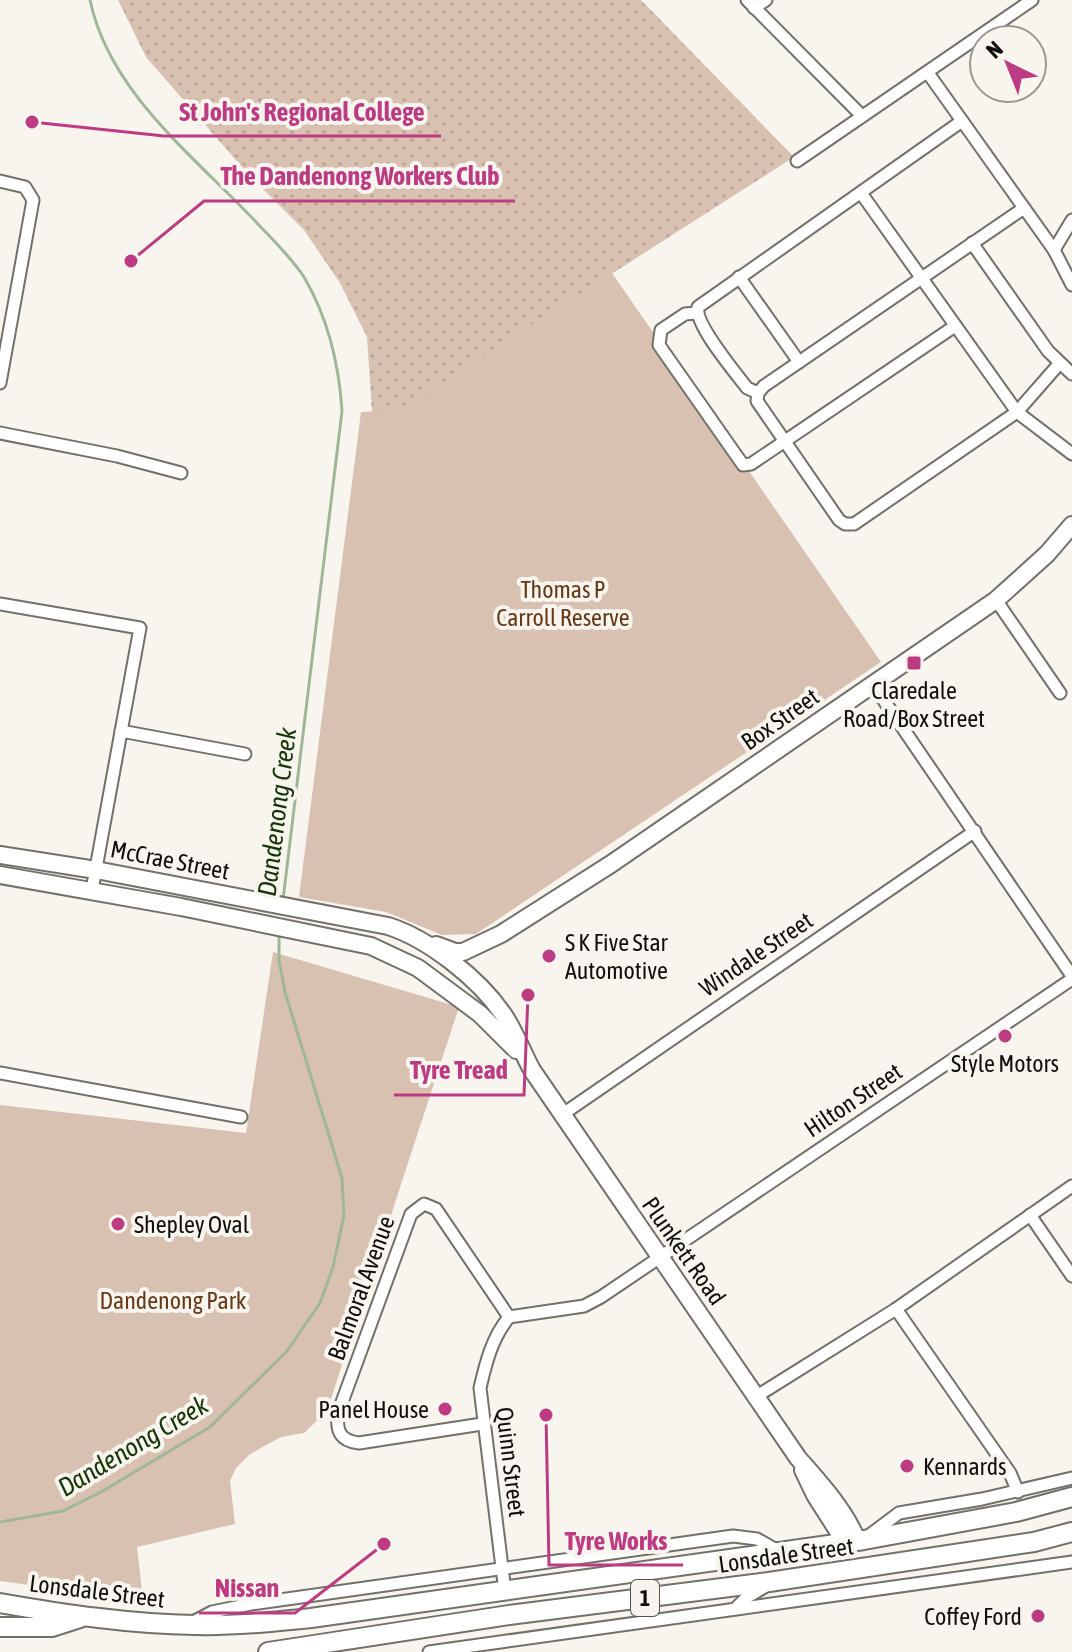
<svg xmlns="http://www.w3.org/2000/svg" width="1072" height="1652" font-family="'Asap Condensed',sans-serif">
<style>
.grass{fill:url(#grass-dots)}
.green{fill:#d9c1b1}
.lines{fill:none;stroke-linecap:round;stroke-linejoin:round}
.stream{stroke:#a0b698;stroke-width:3}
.minor-casing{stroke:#72706a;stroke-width:15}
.secondary-casing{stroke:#72706a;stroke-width:20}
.trunk-casing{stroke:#72706a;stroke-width:22}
.minor{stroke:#fff;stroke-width:11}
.secondary{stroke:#fff;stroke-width:16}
.trunk{stroke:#fff;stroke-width:18}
.poi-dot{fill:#bd3b82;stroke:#f7f5ee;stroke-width:3}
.labels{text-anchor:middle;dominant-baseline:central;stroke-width:8;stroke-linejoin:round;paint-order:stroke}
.shield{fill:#f7f5ee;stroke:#555450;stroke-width:2}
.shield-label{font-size:22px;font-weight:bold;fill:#100f0d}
.park-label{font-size:24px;fill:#663817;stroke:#f7f5ee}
.poi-label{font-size:24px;fill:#100f0d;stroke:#f7f5ee;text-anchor:start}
.street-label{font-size:24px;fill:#100f0d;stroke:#f7f5ee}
.water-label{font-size:26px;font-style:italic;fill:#163608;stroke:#f7f5ee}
.leader{fill:none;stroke:#bd3b82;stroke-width:3}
.callout-dot{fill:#bd3b82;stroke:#f7f5ee;stroke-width:3}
.callout-label{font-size:26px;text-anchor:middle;font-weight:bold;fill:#bd3b82;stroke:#f7f5ee;stroke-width:8;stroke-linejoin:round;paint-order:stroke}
</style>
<defs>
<pattern id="grass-dots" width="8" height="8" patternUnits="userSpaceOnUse" patternTransform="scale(2)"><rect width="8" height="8" fill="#d9c1b1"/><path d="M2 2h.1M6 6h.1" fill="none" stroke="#b9a597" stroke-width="1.8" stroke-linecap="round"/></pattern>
</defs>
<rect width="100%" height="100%" fill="#f7f5ee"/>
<path class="grass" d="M118,0H641L794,157L399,410L372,412L367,337L340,283L304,230L248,174L146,57Z"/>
<g class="green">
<path d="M612,273L881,662L476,934L442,935L386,912L299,897L361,412L399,410Z"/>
<path d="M273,952L459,1007L327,1411L304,1433L281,1437L250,1454L236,1468L230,1481L235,1524L137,1547L143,1600L0,1581V1105L246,1133Z"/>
</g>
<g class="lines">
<g class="stream">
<path d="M90,0C109,92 194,156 256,222C272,239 291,257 304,277C328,318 339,364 342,411L283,900"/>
<path d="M0,1522L63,1511L101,1492L210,1427L287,1351L320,1303L333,1267L344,1215L342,1178L285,992L279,960V935"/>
</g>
<g class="minor-casing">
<g id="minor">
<path d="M747,0L862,116"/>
<path d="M754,8L766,0"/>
<path d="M928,73L1054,250L1072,285"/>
<path d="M797,161L1032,0"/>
<path d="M0,181L25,187L33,200L0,383"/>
<path d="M861,193L1017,412L1072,454"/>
<path d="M1024,208L764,386L758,393L757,401L839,520L845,524H854L1017,412L1059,364"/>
<path d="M972,243L1048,351L1072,374"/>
<path d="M1054,250L1072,220"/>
<path d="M739,277L799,362"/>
<path d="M696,313L685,314L661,330L659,345L743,465L751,464L955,326"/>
<path d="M758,393L747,388C735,372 694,324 698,307L962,121"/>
<path d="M0,433L117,456L181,473"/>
<path d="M996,600L1060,693"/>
<path d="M0,604L140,628L92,890"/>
<path d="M872,683L1072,976"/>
<path d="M121,731L245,754"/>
<path d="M0,1073L241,1117"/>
<path d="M563,1114L975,831"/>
<path d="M1030,1215L1072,1276"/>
<path d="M896,1309L1010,1473L1018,1492"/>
<path d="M757,1396L896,1309L1072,1186"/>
<path d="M482,1424L359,1443C340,1441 336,1431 338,1413L411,1214L424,1204L436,1209L509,1317"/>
<path d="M867,1537L899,1513L982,1499L1072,1478"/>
<path d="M505,1592L480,1388C486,1362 492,1338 509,1317L584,1306L601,1297L1072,979"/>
<path d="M735,1609L746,1598L766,1586"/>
<path d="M193,1622L212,1612L251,1604L733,1536L757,1539L780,1552"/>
<path d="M429,1652L1072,1562"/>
</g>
</g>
<g class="secondary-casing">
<g id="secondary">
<path d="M0,855L96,870L388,926C429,939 479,979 503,1014C515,1031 522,1052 532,1070L798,1458C820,1483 844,1509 857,1540"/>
<path d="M0,875L181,907L371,946L418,968L480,1014L516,1050"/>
<path d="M436,945L455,952H463L501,934L611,864L996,600L1047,554L1072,525"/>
<path d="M803,1470L815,1495L845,1542"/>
</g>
</g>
<g class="trunk-casing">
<g id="trunk">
<path d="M0,1603C64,1614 129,1624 195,1625C233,1626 272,1622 311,1618L864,1540L1016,1512L1072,1497"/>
<path d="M0,1627H52L80,1618"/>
<path d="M268,1652L509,1615L769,1582L1034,1542L1072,1532"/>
</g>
</g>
<use href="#minor" class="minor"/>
<use href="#secondary" class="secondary"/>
<use href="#trunk" class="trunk"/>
</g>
<g class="poi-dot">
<rect x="906" y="655" width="16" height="16" rx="4"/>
<circle cx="549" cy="956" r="8"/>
<circle cx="1005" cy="1036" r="8"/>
<circle cx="118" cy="1224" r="8"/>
<circle cx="445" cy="1409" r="8"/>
<circle cx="907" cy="1466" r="8"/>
<circle cx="1038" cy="1616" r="8"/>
</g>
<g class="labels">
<rect class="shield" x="631" y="1580" width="28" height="36" rx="6"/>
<g class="shield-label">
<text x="645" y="1598">1</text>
</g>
<g class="park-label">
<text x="563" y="589">Thomas P<tspan x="563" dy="28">Carroll Reserve</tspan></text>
<text x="173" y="1300">Dandenong Park</text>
</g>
<g class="poi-label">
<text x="914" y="690" text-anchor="middle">Claredale<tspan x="914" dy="28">Road/Box Street</tspan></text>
<text x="565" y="942">S K Five Star<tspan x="565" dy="28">Automotive</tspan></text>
<text x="1005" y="1063" text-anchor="middle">Style Motors</text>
<text x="134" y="1224">Shepley Oval</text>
<text x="429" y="1409" text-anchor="end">Panel House</text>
<text x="923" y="1466">Kennards</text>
<text x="1022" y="1616" text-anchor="end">Coffey Ford</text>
</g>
<g class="street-label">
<text transform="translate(780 719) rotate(-35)">Box Street</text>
<text transform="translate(170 860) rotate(11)">McCrae Street</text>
<text transform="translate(756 954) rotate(-34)">Windale Street</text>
<text transform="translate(853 1100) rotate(-34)">Hilton Street</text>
<text transform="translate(684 1251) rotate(55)">Plunkett Road</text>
<text transform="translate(361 1288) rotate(-70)">Balmoral Avenue</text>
<text transform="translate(511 1462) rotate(83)">Quinn Street</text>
<text transform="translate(786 1555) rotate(-8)">Lonsdale Street</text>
<text transform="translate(97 1591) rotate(7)">Lonsdale Street</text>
</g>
<g class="water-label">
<text transform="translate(277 812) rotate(-83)">Dandenong Creek</text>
<text transform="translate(133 1446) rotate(-31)">Dandenong Creek</text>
</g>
</g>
<path class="leader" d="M32 122L164 136H441M131 261L204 201H515M528 995L524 1095H394M546 1415L549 1565H683M384 1544L295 1613H199"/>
<g class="callout-dot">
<circle cx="32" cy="122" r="8"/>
<circle cx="131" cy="261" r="8"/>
<circle cx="528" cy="995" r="8"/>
<circle cx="546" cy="1415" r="8"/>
<circle cx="384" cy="1544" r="8"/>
</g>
<g class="callout-label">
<text x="302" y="121">St John's Regional College</text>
<text x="360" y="185">The Dandenong Workers Club</text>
<text x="459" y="1079">Tyre Tread</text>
<text x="616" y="1550">Tyre Works</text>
<text x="247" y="1597">Nissan</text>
</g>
<g transform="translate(1008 64) rotate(317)"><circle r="38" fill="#f7f5ee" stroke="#9b9994" stroke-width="2"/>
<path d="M0-6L14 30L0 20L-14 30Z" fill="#bd3b82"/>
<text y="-12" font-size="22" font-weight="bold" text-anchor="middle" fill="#100f0d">N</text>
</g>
</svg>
